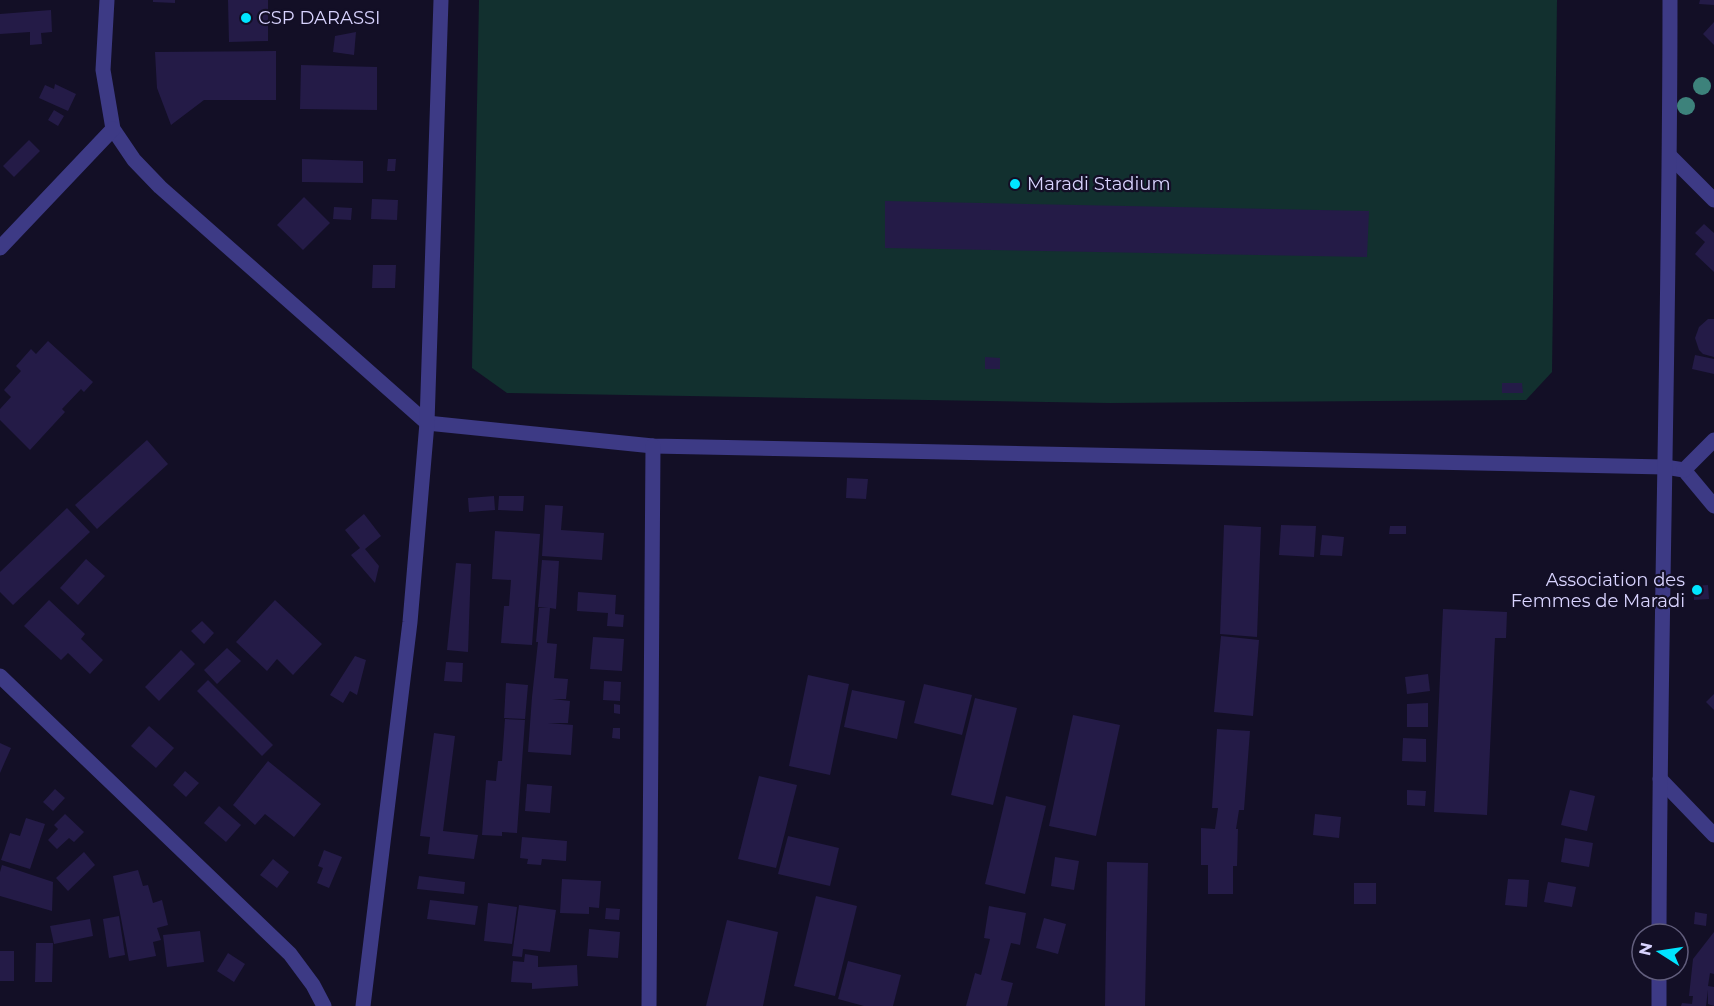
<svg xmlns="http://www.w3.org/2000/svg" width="1714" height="1006" font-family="Montserrat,sans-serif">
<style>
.green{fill:#12302f}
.building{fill:#241b47}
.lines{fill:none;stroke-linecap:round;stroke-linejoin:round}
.minor{stroke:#3d3a85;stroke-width:15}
.tree{fill:#3d827b}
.poi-dot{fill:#00e5ff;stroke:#130f26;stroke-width:2}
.labels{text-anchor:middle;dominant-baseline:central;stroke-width:4.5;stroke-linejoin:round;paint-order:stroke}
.poi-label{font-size:18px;fill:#d9d4ff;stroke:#130f26;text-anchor:start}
</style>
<rect width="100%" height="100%" fill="#130f26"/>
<path class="green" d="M479,0H1557L1552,372L1526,400L1110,403L507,393L472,368Z"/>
<g class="building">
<path d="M153,0H175V3L153,2Z"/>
<path d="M228,0H268V41L229,42Z"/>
<path d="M1700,0H1714V5L1699,4Z"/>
<path d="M51,10L52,32L41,33L42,44L30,45V32L0,34V14Z"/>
<path d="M1714,22V45L1703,34Z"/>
<path d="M356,32L354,55L333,52L335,36Z"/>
<path d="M276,51V100H204L171,125L157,88L155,52Z"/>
<path d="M301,65L377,67V110L300,109Z"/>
<path d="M55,84L76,94L68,111L39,98L45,85L54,89Z"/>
<path d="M54,110L64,116L58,126L48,120Z"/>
<path d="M29,140L40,151L14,177L3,166Z"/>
<path d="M302,159L363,161V183L302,182Z"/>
<path d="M388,159H396L395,171H387Z"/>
<path d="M304,197L330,223L303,250L277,225Z"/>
<path d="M372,199L398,200L397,220L371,219Z"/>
<path d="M885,201L1369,211L1367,257L885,248Z"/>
<path d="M334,207L352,208L351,220L333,219Z"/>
<path d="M1704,224L1714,233V272L1695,254L1705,242L1695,233Z"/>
<path d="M373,265H396L395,288H372Z"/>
<path d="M1708,319H1714V357L1703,354L1699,350L1695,338L1699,327Z"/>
<path d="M48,341L93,382L84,392L81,389L62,409L65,412L30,450L0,420V409L11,397L4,390L21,371L16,366L31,349L36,354Z"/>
<path d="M1695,355L1714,359V374L1692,369Z"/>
<path d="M985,357L1000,358V369H985Z"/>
<path d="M1502,383H1522L1523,393H1502Z"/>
<path d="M147,440L168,464L97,529L75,505Z"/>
<path d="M847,478L868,479L866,499L846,498Z"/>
<path d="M494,496L495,510L469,512L468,498Z"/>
<path d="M499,496H524L523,511L498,510Z"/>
<path d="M545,505L563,506L561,530L604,533L602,560L542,556Z"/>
<path d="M67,508L90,532L13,605L0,592V572Z"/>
<path d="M364,514L381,536L365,549L379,566L375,583L351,555L360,548L345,530Z"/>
<path d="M1224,525L1261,527L1257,637L1220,634Z"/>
<path d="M1281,525L1316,526L1314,557L1279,555Z"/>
<path d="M1390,526H1406V534H1389Z"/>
<path d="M495,531L540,534L532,645L501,643L504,606H509L511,580L492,579Z"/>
<path d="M1322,535L1344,537L1342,556L1320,555Z"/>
<path d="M86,559L105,576L78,605L60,588Z"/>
<path d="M542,560L559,561L556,609L550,608L547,643L557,644L554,678L568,679L566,699H552L570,701L568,723H548L573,725L571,755L528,752L532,697L538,642H536L539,608H548L538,607Z"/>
<path d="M456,563L471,564L468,652L447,650Z"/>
<path d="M1708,585L1709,599L1694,600L1693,586Z"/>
<path d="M578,592L616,595L615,614L624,615L623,627L607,626L608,613L577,611Z"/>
<path d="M49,600L85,634L81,639L103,660L90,674L68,653L61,660L24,626Z"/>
<path d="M275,600L322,644L293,675L277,659L267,671L236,642Z"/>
<path d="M1443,609L1507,612L1506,638H1495L1487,815L1434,812Z"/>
<path d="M202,621L214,633L204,644L191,631Z"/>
<path d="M1221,636L1259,640L1253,716L1214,712Z"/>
<path d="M593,637L624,639L622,671L590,669Z"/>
<path d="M227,648L241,661L217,684L204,670Z"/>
<path d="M181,650L195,664L159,701L145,687Z"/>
<path d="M355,656L366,660L357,695L350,691L343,703L330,695Z"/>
<path d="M446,662L463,663L462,682L444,681Z"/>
<path d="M1428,674L1430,691L1407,694L1405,677Z"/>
<path d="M808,675L849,684L830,775L789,766Z"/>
<path d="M208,680L273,745L262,756L197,691Z"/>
<path d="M604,681L621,682L620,701L603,700Z"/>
<path d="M506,683L528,685L525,719L504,718Z"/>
<path d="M924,684L972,695L962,735L914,723Z"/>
<path d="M852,690L905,701L897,739L844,727Z"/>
<path d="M1714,694V710L1706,702Z"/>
<path d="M975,698L1017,708L993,805L951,795Z"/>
<path d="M1428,703V727H1407V704Z"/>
<path d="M614,704L620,705V714L614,713Z"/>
<path d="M1073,715L1120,725L1096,836L1049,826Z"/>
<path d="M505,719L525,720L517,833L502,832V836L482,835L486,780L496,781L498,761H502Z"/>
<path d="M149,726L174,748L156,768L131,746Z"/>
<path d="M613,728H620V739L612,738Z"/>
<path d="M1217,729L1250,731L1244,810H1239L1236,829H1238L1237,866H1233V894H1208V865H1201V828L1215,829L1218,808H1212Z"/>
<path d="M434,733L455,736L443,831L478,835L474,859L428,854L430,837L420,836Z"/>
<path d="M1403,738L1426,739V762L1402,761Z"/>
<path d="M0,743L11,748L0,773Z"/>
<path d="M268,761L321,804L294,837L265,814L255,825L233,805Z"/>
<path d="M185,771L199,783L186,797L173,785Z"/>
<path d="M759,776L797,785L776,868L738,859Z"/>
<path d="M527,784L552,786L550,813L525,811Z"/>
<path d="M55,789L65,798L53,811L43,802Z"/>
<path d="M1407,790L1426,791L1425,806L1407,805Z"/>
<path d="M1570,790L1595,796L1587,831L1561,825Z"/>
<path d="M1006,796L1046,806L1025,894L985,884Z"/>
<path d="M219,806L241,825L226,842L204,823Z"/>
<path d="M65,814L84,832L74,842L69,838L57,849L48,840L58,829L54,825Z"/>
<path d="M1315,814L1341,817L1339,838L1313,835Z"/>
<path d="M26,818L45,824L30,869L1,860L10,833L20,836Z"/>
<path d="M788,836L839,848L830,886L778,874Z"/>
<path d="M522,837L567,841L566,861L542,859L541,865L527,864L528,859L520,858Z"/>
<path d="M1565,838L1593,843L1589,867L1561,862Z"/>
<path d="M324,850L342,857L329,888L317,883L323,868L318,866Z"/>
<path d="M84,852L95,865L68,891L56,878Z"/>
<path d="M1055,857L1079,861L1074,890L1051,886Z"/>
<path d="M273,859L289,872L277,888L260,875Z"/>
<path d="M1107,862L1148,863L1145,1006H1105Z"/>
<path d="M2,865L53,882L52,911L0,896V872Z"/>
<path d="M138,870L143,886L148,885L153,903L162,900L168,925L157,928L161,940L153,942L156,956L129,961L113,876Z"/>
<path d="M419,876L465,882L464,894L417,889Z"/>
<path d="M562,879L601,881L599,908L589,907V914L560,913Z"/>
<path d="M1508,879L1529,880L1527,907L1505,905Z"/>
<path d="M1548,882L1576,887L1572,907L1544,902Z"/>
<rect x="1354" y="883" width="22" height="21"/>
<path d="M816,896L857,906L835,996L794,986Z"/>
<path d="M430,900L478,906L475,925L427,919Z"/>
<path d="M488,903L517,907L512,944L484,941Z"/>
<path d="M519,905L556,910L550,952L523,949L522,957L512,956Z"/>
<path d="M989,906L1026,913L1020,945L1011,943L1001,980L1013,983L1007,1006H966L975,973L981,975L990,939L984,938Z"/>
<path d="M606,908L620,909L619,920L605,919Z"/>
<path d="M1695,912L1707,914L1706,926L1694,924Z"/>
<path d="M119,916L125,955L109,958L103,919Z"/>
<path d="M1044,918L1066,924L1058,954L1036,948Z"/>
<path d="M90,919L93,936L54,944L50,926Z"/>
<path d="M727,920L778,932L763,1006H706Z"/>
<path d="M589,929L620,932L618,958L587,956Z"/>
<path d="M200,931L204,962L167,967L163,935Z"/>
<path d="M1714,932V974L1710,973L1708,986L1714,987V1006L1708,1004V990L1706,1006H1681L1682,1003L1692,1004L1693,996H1689L1693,959Z"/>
<path d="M36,943H53L52,982H35Z"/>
<rect x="0" y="951" width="14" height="30"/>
<path d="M228,953L245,964L234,982L217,971Z"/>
<path d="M525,954L538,956V967L577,965L578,986L532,989V983L511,982L513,961L524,962Z"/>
<path d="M848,961L901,975L893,1006H864L838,999Z"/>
</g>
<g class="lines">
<g class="minor">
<path d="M107,0L103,70L113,129L134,160L160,187L427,423L653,446L1665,467L1684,470L1714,506"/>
<path d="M1670,156L1714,200"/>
<path d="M0,248L113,129"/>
<path d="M1684,470L1714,440"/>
<path d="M0,676L290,954L313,985L324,1006"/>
<path d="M1660,779L1714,835"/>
<path d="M1659,934C1660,623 1670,311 1670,0"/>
<path d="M363,1006L410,622L427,423L441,0"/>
<path d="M649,1006L653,446"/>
<path d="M1659,1006V970"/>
</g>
</g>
<g class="tree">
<circle cx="1702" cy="86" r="9"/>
<circle cx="1686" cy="106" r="9"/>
</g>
<g class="poi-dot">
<circle cx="246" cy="18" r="6"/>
<circle cx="1015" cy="184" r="6"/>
<circle cx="1697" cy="590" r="6"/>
</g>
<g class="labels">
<g class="poi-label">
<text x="258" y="18">CSP DARASSI</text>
<text x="1027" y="184">Maradi Stadium</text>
<text x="1685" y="580" text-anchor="end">Association des<tspan x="1685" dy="21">Femmes de Maradi</tspan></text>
</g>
</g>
<g transform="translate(1660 952) rotate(282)"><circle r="28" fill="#130f26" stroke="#625e7d" stroke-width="1.5"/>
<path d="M0-4.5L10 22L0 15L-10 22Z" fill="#00e5ff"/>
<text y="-9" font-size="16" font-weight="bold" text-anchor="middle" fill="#d9d4ff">N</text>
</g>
</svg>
